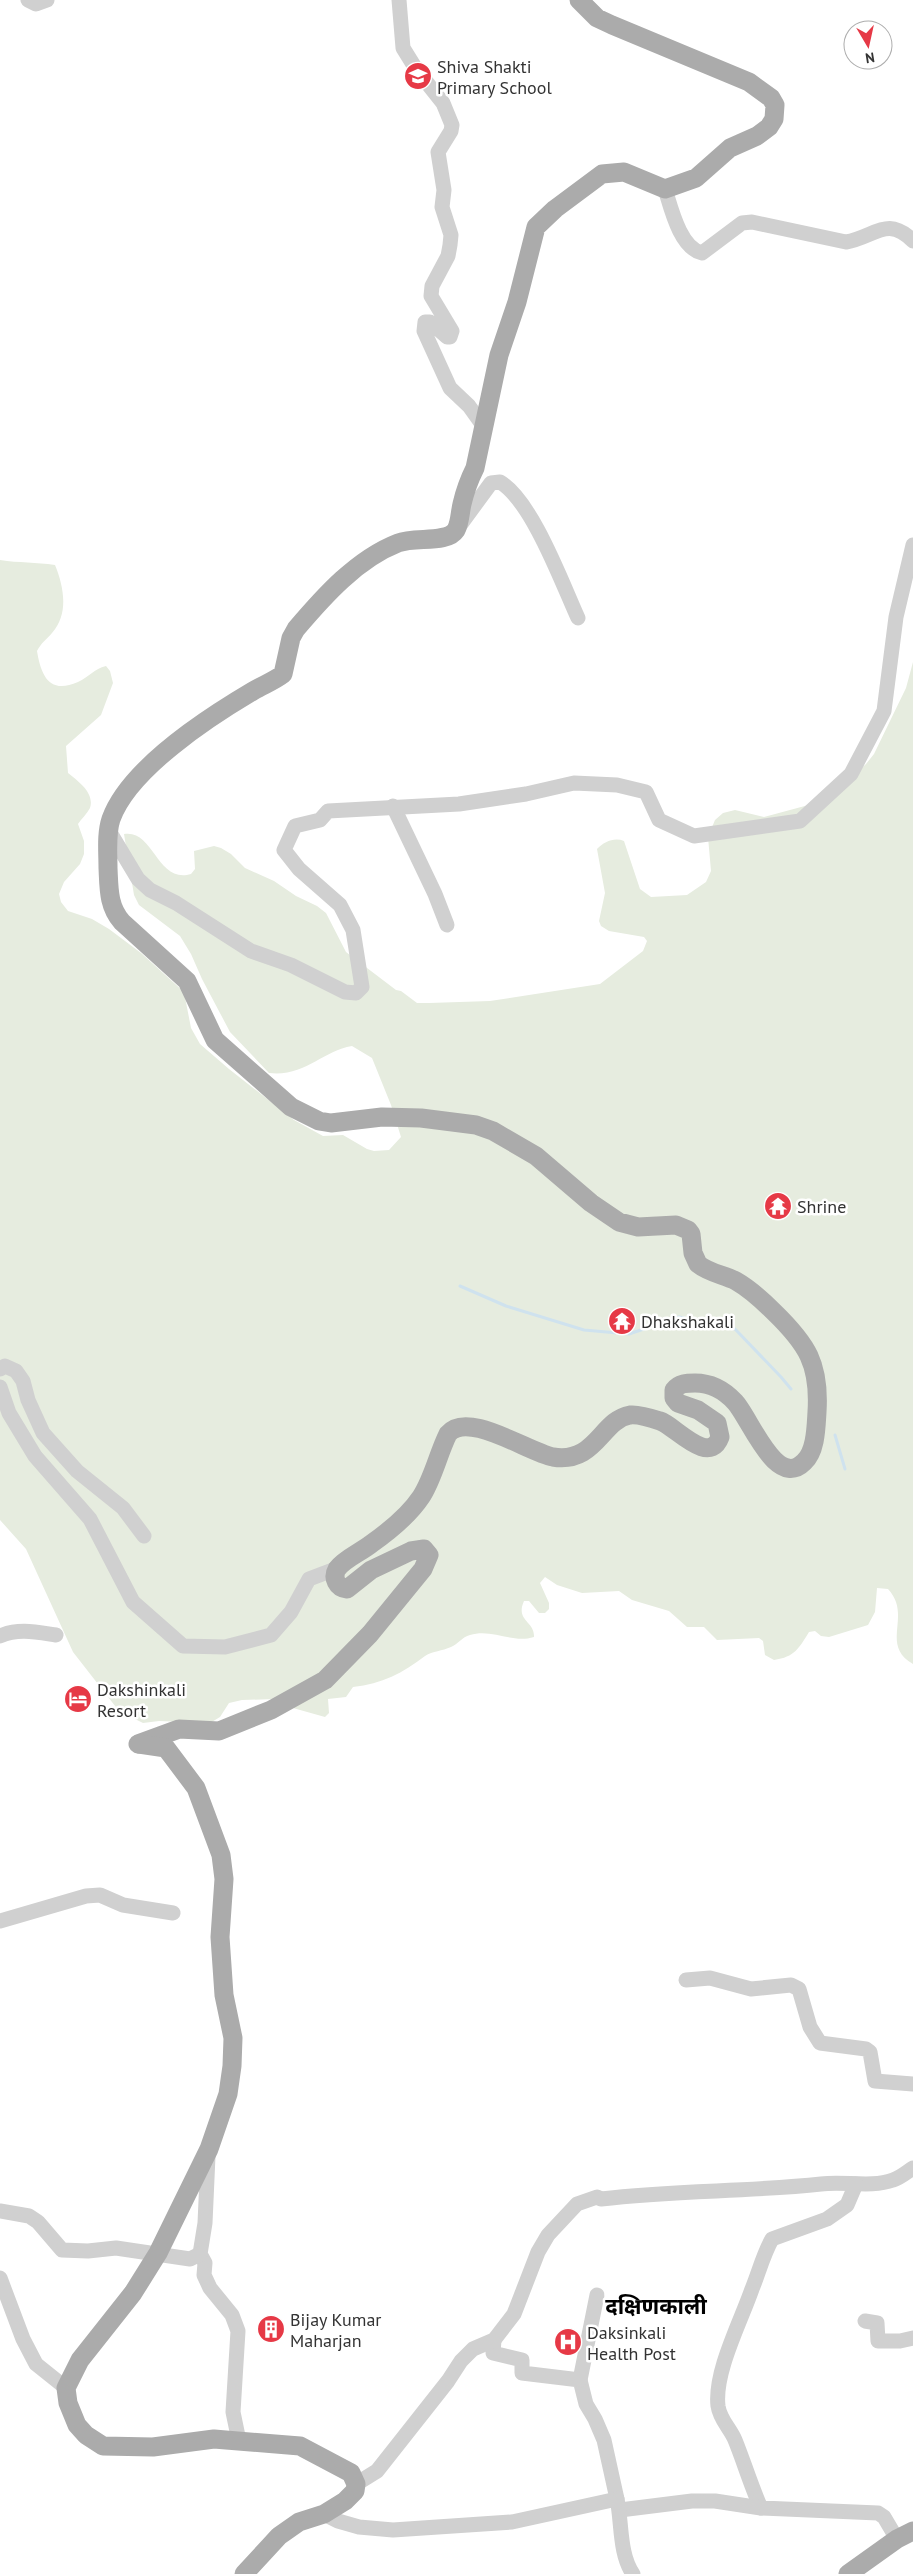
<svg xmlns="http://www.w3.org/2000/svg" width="913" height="2574" font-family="'PT Sans','Noto Sans Devanagari',sans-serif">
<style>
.green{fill:#e6ecdf}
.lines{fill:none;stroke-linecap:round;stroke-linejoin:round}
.stream{stroke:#cfe2ee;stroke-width:3}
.minor{stroke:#d0d0d0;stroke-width:15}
.major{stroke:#ababab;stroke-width:19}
.labels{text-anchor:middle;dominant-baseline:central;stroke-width:5;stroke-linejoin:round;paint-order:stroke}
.poi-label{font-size:18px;fill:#333;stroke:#fff;text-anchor:start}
.district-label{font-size:22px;font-weight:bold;fill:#000;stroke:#fff}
</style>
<rect width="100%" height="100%" fill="#fff"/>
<path class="green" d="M0,560C19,563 36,562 55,565C64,587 69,614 52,633C47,639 41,643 37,651C41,675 49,695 78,682C89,677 94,669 106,666L110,671L113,683L101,715L66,746L68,773C78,781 95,793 90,808C87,814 81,819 78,824L84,841V854L80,864L64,882L59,894L61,902L68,911L92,919L109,929L141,953L184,992L191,1028L200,1044L229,1069L294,1120L323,1136L343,1135L367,1149L374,1151L389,1150L401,1137L391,1105L372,1058L352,1046C322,1051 305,1077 269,1073L230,1032L202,979L191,954L180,936L139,905L134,895L124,834C154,829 157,884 191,874L195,869L194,851L214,846L221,848L231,854L245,868L274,881L296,896L317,906L326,913L346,952L396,990L401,991L417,1003H429L490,1001L600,984L643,951L647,941L644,937L609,931L601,926L599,921L605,893L597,849C604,842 614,837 624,841L640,889L651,897L687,895L706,882L711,871L708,837L715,820L723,813L735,810L764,817L827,800L866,764L874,754L906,688L913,662V1664C879,1644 913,1616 888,1589L877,1588L875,1612L868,1625L829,1637L821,1636L815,1631L809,1632C799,1648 795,1657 774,1660L765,1655L763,1641L759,1638L717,1640L704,1627H687L669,1611L632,1600L619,1591L582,1593L557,1585L545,1577L540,1583L549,1603V1609L545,1613H539L529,1601H524C515,1621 535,1621 534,1637C512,1644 492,1628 470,1635C462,1637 458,1644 451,1647C442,1651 433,1651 425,1656C403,1673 382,1684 353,1687L346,1697L328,1699L329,1713L325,1717L293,1708L274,1699L242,1700L229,1703L220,1717L210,1723L159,1721L143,1723L119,1711L73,1652L26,1549L0,1520Z"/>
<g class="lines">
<g class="stream">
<path d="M460,1286L506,1306L584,1330L629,1334L679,1317L735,1329L781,1377L791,1389"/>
<path d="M835,1435L845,1469"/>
</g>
<g class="minor">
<path d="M28,0L36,4L47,0"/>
<path d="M399,0L403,48L416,69L443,103L452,125L451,131L438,152L444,190L442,207L451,235L450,245L448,256L432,286L431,296L452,331L450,337H447L430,322H425L424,331L450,388L469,406L484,427"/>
<path d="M665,189C671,208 680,248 702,253L742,223L752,222L846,242C875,237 887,215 913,241"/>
<path d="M458,528L491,483L500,482C532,501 562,583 578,618"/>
<path d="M393,806L435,894L447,925"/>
<path d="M108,829L138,879L150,890L176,903L251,951L291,965L345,992L356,993L362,987L353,930L340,905L299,869L284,850L295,826L320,820L328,811L459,804L526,794L574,783L617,785L646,792L659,820L694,836L800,821L851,774L884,711L896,617L913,545"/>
<path d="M0,1369L5,1366L16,1371L23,1381L28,1400L43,1433L77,1471L123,1508L144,1536"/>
<path d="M0,1387L9,1413L35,1456L90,1519L133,1602L183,1646L225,1647L271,1635L291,1612L309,1579L338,1568"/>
<path d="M0,1636C18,1628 36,1632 56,1635"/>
<path d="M0,1921L86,1896L100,1895L123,1905L173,1913"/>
<path d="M686,1980L710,1978L751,1989L791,1985L799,1989L810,2027L820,2043L866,2049L870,2052L875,2081L913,2084"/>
<path d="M208,2156L205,2223L200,2254L205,2263L204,2275L210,2288L232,2315L238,2331L233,2412L239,2441"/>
<path d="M0,2211L29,2216L38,2222L62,2250L88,2251L116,2248L190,2259L200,2254"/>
<path d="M0,2278L23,2339L36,2364L66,2388"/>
<path d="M865,2321L877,2323L878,2341H900L913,2338"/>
<path d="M494,2340L493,2353L522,2360V2373L580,2380L586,2404L595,2419L604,2440L617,2499"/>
<path d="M580,2380L597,2295"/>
<path d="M356,2484L377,2471L448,2381L461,2361L473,2349L494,2340L514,2314L538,2252L548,2235L577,2204L597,2197L601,2199C675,2190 748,2192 821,2184C845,2181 871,2188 893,2180C900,2178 907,2172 913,2168"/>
<path d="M761,2508C751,2486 744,2462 735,2440C730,2428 720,2420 718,2406C714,2372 741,2321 752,2289C759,2272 763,2255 772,2239L827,2219L847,2205L856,2184"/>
<path d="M620,2510L692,2501H715L761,2508L878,2513L884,2517L897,2539"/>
<path d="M324,2514L338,2521L359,2527L393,2530L512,2522L617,2499C622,2522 619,2554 633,2574"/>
</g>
<g class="major">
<path d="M138,1744L179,1729L219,1731L271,1710L325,1680L370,1634L423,1569L429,1555L424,1549L411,1551L371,1570L347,1589C337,1588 332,1578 337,1569C344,1559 361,1552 371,1544C388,1532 409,1515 421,1497C433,1479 438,1454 448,1434C467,1410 528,1452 553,1457C596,1464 601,1420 630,1415C639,1414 651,1418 660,1421C674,1425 709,1467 720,1437L717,1423L698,1410L678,1403L674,1398V1390C679,1383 687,1383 695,1383C710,1383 724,1390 735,1402C750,1418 776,1490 804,1462C816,1451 816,1427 817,1412C820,1364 807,1344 774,1312C763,1301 750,1289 736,1281C724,1275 709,1273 698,1264L693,1253L691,1234L688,1230L676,1225L638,1227L619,1222L591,1203L536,1156L493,1131L476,1125L421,1118L382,1117L331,1123L319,1121L291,1107L215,1040L187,981L122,922C108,906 109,888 108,868C108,852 106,834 111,819C129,769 209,717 253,691C263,685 274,681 283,674L291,638L296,629C324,596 357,559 398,543C415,536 447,544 456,530C460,523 460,512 462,504C465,491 469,480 475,468L499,355L517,302L536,227L555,209L602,174L624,172L665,189L696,178L730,148L757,136L769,127L774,119L775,105L771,98L749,82L612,25L597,18L579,0"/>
<path d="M139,1744L166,1748L196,1788L221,1855L224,1879L220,1937L224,1995L233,2038L232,2066L228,2094L209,2149L158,2253L133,2293L80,2360L66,2388L68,2403L77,2425L86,2435L103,2446L153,2447L214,2439L300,2446L351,2473L356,2484L355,2491L345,2501L324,2514L299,2522L279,2536L244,2574"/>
<path d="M848,2574L897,2539L913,2531"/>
</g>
</g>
<defs>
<g id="school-disc" transform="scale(1.4375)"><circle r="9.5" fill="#e63946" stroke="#fff"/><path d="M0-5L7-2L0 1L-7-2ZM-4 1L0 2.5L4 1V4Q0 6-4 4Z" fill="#fff"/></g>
<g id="temple-disc" transform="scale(1.4375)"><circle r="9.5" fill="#e63946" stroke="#fff"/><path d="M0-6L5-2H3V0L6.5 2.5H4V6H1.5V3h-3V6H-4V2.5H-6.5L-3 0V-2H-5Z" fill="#fff"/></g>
<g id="hotel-disc" transform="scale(1.4375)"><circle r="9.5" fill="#e63946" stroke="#fff"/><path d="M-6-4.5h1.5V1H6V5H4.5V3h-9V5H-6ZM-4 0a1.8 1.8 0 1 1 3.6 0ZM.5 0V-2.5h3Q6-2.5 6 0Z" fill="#fff"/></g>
<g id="building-disc" transform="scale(1.4375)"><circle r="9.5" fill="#e63946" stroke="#fff"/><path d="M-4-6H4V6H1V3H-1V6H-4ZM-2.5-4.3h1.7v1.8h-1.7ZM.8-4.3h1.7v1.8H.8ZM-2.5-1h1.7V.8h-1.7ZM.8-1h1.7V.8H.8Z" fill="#fff"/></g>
<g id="hospital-disc" transform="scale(1.4375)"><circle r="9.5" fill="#e63946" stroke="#fff"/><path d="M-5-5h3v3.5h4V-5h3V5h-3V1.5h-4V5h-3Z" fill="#fff"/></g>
</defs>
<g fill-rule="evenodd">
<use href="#school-disc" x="418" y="76"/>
<use href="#temple-disc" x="778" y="1206"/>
<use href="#temple-disc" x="622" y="1321"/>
<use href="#hotel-disc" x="78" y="1699"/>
<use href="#building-disc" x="271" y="2329"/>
<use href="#hospital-disc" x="568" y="2342"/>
</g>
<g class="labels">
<g class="poi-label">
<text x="437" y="66">Shiva Shakti<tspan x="437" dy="21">Primary School</tspan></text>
<text x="797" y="1206">Shrine</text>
<text x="641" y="1321">Dhakshakali</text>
<text x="97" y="1689">Dakshinkali<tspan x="97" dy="21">Resort</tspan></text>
<text x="290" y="2319">Bijay Kumar<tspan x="290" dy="21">Maharjan</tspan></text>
<text x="587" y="2332">Daksinkali<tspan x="587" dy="21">Health Post</tspan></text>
</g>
<g class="district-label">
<text x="656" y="2306">दक्षि‍णकाली</text>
</g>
</g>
<g transform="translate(868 45) rotate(171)"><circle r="24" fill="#ffffff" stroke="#adadad"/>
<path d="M0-4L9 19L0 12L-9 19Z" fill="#e63946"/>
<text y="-8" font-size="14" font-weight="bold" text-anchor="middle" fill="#333333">N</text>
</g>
</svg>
